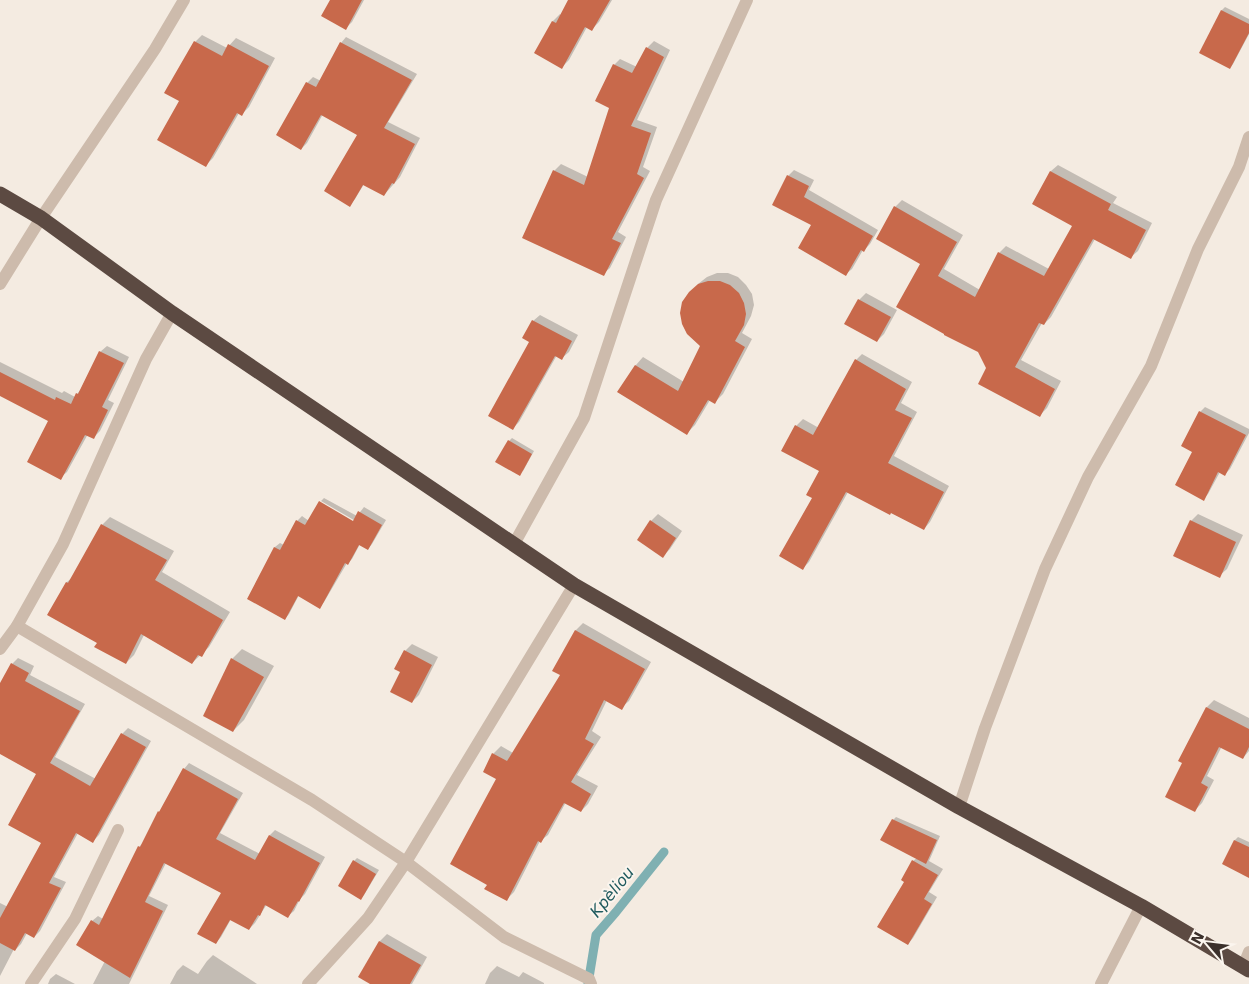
<svg xmlns="http://www.w3.org/2000/svg" width="1249" height="984" font-family="'DejaVu Sans',sans-serif">
<style>
.shadow{fill:#0003}
.lines{fill:none;stroke-linecap:round;stroke-linejoin:round}
.stream{stroke:#7fb0b2;stroke-width:9}
.building{fill:#c8694b}
.street{stroke:#cdbbac;stroke-width:12}
.highway{stroke:#5c4a42;stroke-width:15}
.labels{text-anchor:middle;dominant-baseline:central;stroke-width:4;stroke-linejoin:round;paint-order:stroke}
.water-label{font-size:16px;font-style:italic;fill:#1f5a5e;stroke:#fbf5ee}
</style>
<rect width="100%" height="100%" fill="#f4ebe1"/>
<g class="shadow">
<path d="M331,0H364L352,22L345,29Z"/>
<path d="M570,0H612L599,22L592,29L587,27L569,60L562,67L535,53L553,21L560,14L561,15Z"/>
<path d="M1225,7L1249,19V34L1233,64L1230,68L1222,10Z"/>
<path d="M202,35L227,48L236,38L275,58L249,107L242,114L239,113L213,158L206,165L181,100L195,42Z"/>
<path d="M346,37L417,74L388,122L420,138L400,177L384,195L364,184L355,199L350,205L359,134L323,114L307,143L301,149L278,135L307,83L313,77L321,81L341,43Z"/>
<path d="M654,41L670,50L637,120L657,127L643,167L650,171L618,232L626,237L610,268L603,274L554,171L561,164L588,177L611,108L614,65L620,59L637,67L647,48Z"/>
<path d="M1058,165L1117,197L1113,203L1152,223L1138,251L1131,257L1095,239L1051,317L1044,324L1042,323L1021,360L1061,381L1047,408L1040,415L988,368L979,351L922,263L895,207L902,200L963,235L944,269L980,290L999,253L1006,246L1049,269L1074,226L1033,204L1051,171Z"/>
<path d="M794,170L814,180L809,190L878,230L870,244L864,250H863L852,269L846,274L788,176Z"/>
<path d="M717,273H728L738,277L746,285L752,294L754,305L751,316L742,333L752,339L723,394L715,402L710,400L695,425L687,433L618,392L636,365L643,357L684,382L702,345L698,284L707,277Z"/>
<path d="M866,293L897,310L884,334L877,341L859,300Z"/>
<path d="M540,315L578,335L569,352L562,358L557,355L519,422L513,428L531,342L533,321Z"/>
<path d="M107,346L129,357L108,400L114,403L100,431L94,437L88,434L67,472L60,478L50,420L0,395V362L62,393L64,391L75,397L81,389L100,352Z"/>
<path d="M862,354L912,382L901,403L917,412L894,456L949,486L930,522L924,529L848,492L809,562L803,568L814,498L821,471L796,426L803,419L819,428L856,360Z"/>
<path d="M1205,407L1249,429V433L1230,469L1225,474L1220,472L1208,494L1203,499L1194,452L1200,412Z"/>
<path d="M512,438L534,451L523,471L509,441Z"/>
<path d="M324,498L357,516L364,507L386,520L372,544L368,549L360,544L352,559L348,563H347L324,602L320,607L299,595L289,614L285,619L248,598L275,547L280,543L284,545L297,521L302,516L309,521L358,525L359,523L321,501Z"/>
<path d="M658,514L682,531L670,549L663,556L651,521Z"/>
<path d="M1198,514L1243,535L1227,569L1219,576L1191,521Z"/>
<path d="M110,517L174,551L162,572L230,612L209,647L192,663L144,635L134,655L126,663L99,642L49,615L67,582L74,576L102,525Z"/>
<path d="M583,623L651,662L629,701L621,708L607,700L592,731L601,737L577,775L598,786L588,804L581,811L566,802L548,835L540,841L514,892L507,899L488,884L497,778L484,771L493,754L501,746L513,753L562,675L576,630Z"/>
<path d="M412,644L438,657L419,695L412,702L402,672L405,651Z"/>
<path d="M242,649L274,666L244,720L233,731L232,659Z"/>
<path d="M18,658L34,666L30,675L85,704L55,757L96,779L122,734L128,728L151,741L99,835L93,841L78,833L54,877L66,882L40,931L34,937L27,933L21,944L15,950L14,949L0,976V903L8,907L43,842L38,774L0,753V685L12,664Z"/>
<path d="M1214,700L1249,718V751L1243,758L1222,746L1207,776L1214,780L1202,803L1195,810L1184,762L1180,760L1207,707Z"/>
<path d="M189,763L243,793L220,833L260,854L270,835L275,830L325,857L305,894L300,899L294,911L288,916L267,904L255,923L249,929L231,919L221,937L216,943L222,893L166,863L149,896L168,905L129,984H93L105,961L92,921L98,916L103,919L139,847L145,841L159,812L163,808L184,769Z"/>
<path d="M896,817L940,836L929,861L943,869L929,892L937,897L913,938L908,944L906,881L913,861L917,858L893,820Z"/>
<path d="M1238,837L1249,842V875L1224,864L1235,840Z"/>
<path d="M357,858L379,870L364,895L361,898L354,861Z"/>
<path d="M387,934L427,957L412,984H373L360,976L380,941Z"/>
<path d="M213,955L257,984H170L177,971L183,965L198,974L207,961Z"/>
<path d="M497,966L519,977L523,972L544,983V984H485L490,973Z"/>
<path d="M56,974L75,984H48L50,979Z"/>
</g>
<g class="lines">
<path class="stream" d="M588,984L596,935L616,912L664,852"/>
</g>
<g class="building">
<path d="M330,0H362L346,30L321,16Z"/>
<path d="M568,0H610L592,31L585,27L562,69L534,53L552,21L556,23Z"/>
<path d="M1221,10L1249,24V33L1230,69L1199,53Z"/>
<path d="M194,41L222,56L228,44L269,66L242,116L237,113L206,167L157,140L179,101L164,93Z"/>
<path d="M340,42L412,80L384,128L415,144L394,184L392,183L384,196L363,185L350,207L324,191L357,135L321,115L301,150L276,135L306,82L316,87Z"/>
<path d="M646,47L664,57L631,126L651,133L637,174L644,178L612,239L621,243L604,276L522,238L553,170L584,185L609,108L595,101L613,64L632,73Z"/>
<path d="M1050,171L1111,204L1108,210L1146,230L1131,259L1093,239L1044,325L1039,323L1015,367L1055,389L1040,417L978,384L986,368L978,352L944,335V334L896,307L920,264L876,239L894,206L957,242L938,276L975,297L998,252L1044,276L1072,226L1032,204Z"/>
<path d="M787,175L809,186L804,197L873,236L864,252L861,250L846,276L798,248L811,225L772,205Z"/>
<path d="M708,281H720L730,285L739,293L744,303L746,314L744,325L735,341L745,347L715,404L708,400L687,435L617,392L635,365L678,391L700,346L687,334L682,324L680,313L682,302L689,292L698,284Z"/>
<path d="M858,299L891,317L877,342L844,324Z"/>
<path d="M532,320L572,341L562,360L555,356L513,430L488,416L529,342L522,338Z"/>
<path d="M99,351L124,363L102,407L108,410L94,439L85,435L61,480L27,462L48,421L0,396V372L55,400L56,397L71,404L76,393L78,394Z"/>
<path d="M855,359L906,389L895,410L912,418L888,463L944,492L924,530L891,513L890,515L846,492L803,570L779,556L812,498L806,495L819,471L781,451L795,425L813,435Z"/>
<path d="M1199,411L1246,435L1225,476L1218,472L1204,501L1175,485L1192,452L1181,446Z"/>
<path d="M508,440L532,454L520,476L495,462Z"/>
<path d="M319,501L353,521L358,511L382,525L368,550L359,545L348,565L345,563L320,609L298,596L285,620L247,599L274,547L280,550L296,520L305,525Z"/>
<path d="M650,520L676,538L663,558L637,540Z"/>
<path d="M1190,520L1236,542L1220,578L1173,556Z"/>
<path d="M101,524L167,560L155,580L223,620L202,657L198,655L192,664L141,634L126,664L94,647L97,643L47,615L66,582L68,583Z"/>
<path d="M575,630L645,669L622,710L604,700L585,739L594,744L571,782L591,794L581,812L564,803L541,843L538,841L507,901L484,889L487,885L450,864L496,779L483,772L492,753L507,761L560,675L552,671Z"/>
<path d="M404,650L432,665L412,703L390,692L400,672L394,669Z"/>
<path d="M231,658L264,677L233,732L203,716Z"/>
<path d="M11,663L29,673L25,681L80,711L50,763L90,786L121,733L146,747L93,843L76,833L49,883L61,888L34,938L25,933L15,951L0,943V918L41,843L8,825L36,774L0,754V683Z"/>
<path d="M1206,707L1249,729V747L1243,759L1219,747L1201,783L1208,787L1195,812L1165,797L1182,763L1178,761Z"/>
<path d="M183,768L238,799L216,839L255,860L269,835L320,863L299,902L298,901L288,918L265,905L260,916L258,915L249,930L230,920L216,944L197,934L221,893L164,863L145,902L163,911L130,978L76,945L91,920L99,925L138,846L140,847L158,811L159,812Z"/>
<path d="M892,819L937,840L926,864L880,840Z"/>
<path d="M1234,840L1249,847V878L1222,864Z"/>
<path d="M353,860L376,874L361,900L338,886Z"/>
<path d="M912,860L938,875L924,899L932,904L908,945L877,927L904,882L901,880Z"/>
<path d="M379,941L421,965L410,984H370L358,977Z"/>
</g>
<g class="lines">
<g class="street">
<path d="M0,284L41,218L155,49L184,0"/>
<path d="M514,544L584,418L656,200L747,0"/>
<path d="M17,626L312,800L406,862L504,937L589,979L591,984"/>
<path d="M0,649L17,626L63,544L146,359L172,313"/>
<path d="M959,807L985,728L1045,569L1088,477L1151,366L1198,249L1239,167L1249,137"/>
<path d="M1243,967L1249,952"/>
<path d="M31,984L75,919L118,830"/>
<path d="M308,984L368,918L406,862L574,585"/>
<path d="M1101,984L1141,906"/>
</g>
<path class="highway" d="M0,194L41,218L172,313L574,585L959,807L1141,906L1249,970"/>
</g>
<g class="labels">
<g class="water-label">
<text transform="translate(612 892) rotate(-51)">Kpèliou</text>
</g>
</g>
<g transform="translate(1209 944) rotate(298)" stroke="#fbf5ee" stroke-width="4" paint-order="stroke">
<path d="M0-4L9 19L0 12L-9 19Z" fill="#3b302b"/>
<text y="-8" font-size="14" font-weight="bold" text-anchor="middle" fill="#3b302b">N</text>
</g>
</svg>
